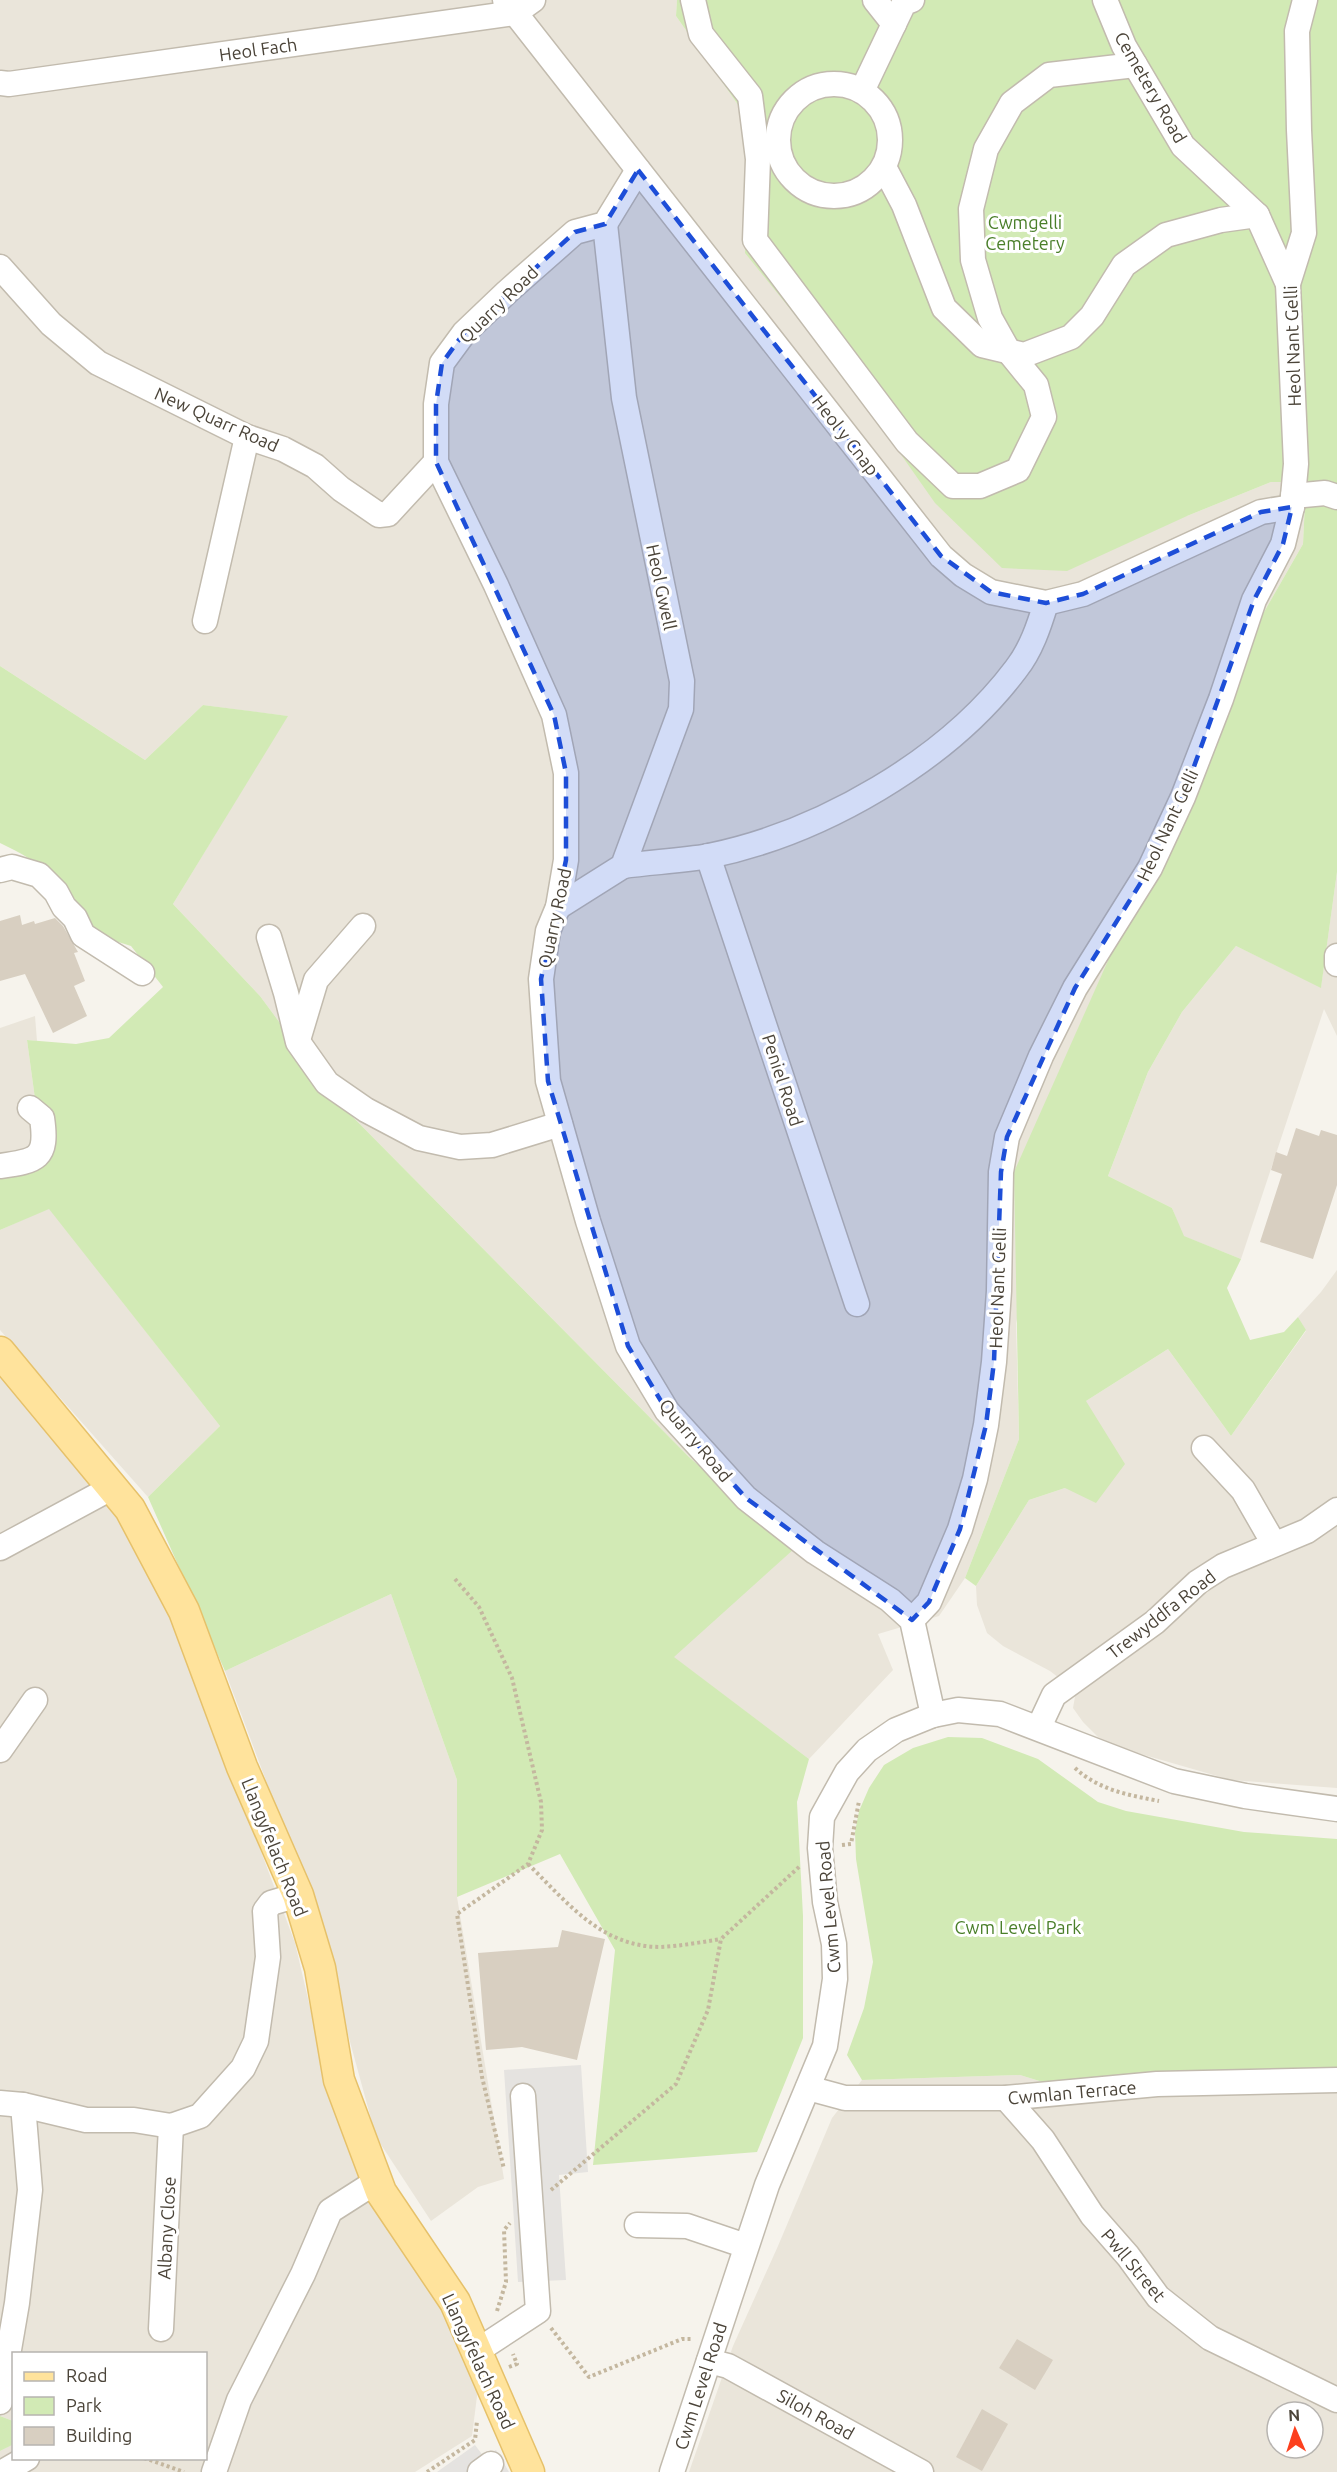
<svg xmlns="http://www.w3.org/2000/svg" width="1337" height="2472" font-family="Ubuntu,sans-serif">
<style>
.residential{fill:#eae5da;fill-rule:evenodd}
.green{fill:#d2eab5}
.parking{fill:#e5e3e0}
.building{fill:#d8cfc1}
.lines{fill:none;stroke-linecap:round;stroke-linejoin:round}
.minor-casing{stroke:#c2bbae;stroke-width:27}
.major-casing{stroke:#e6c16a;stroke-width:33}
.path{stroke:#c4b79f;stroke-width:4;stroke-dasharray:3 3;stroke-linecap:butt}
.minor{stroke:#fff;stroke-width:24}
.major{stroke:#ffe39c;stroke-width:30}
.marked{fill:#1d4ed8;fill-opacity:0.2;stroke:#1d4ed8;stroke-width:4.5;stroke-dasharray:12 8;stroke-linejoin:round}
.labels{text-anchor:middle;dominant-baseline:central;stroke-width:6;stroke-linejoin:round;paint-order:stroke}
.street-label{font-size:18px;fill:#4b4439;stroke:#fff}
.park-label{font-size:18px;fill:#4a7f2a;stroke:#fff}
</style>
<rect width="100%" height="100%" fill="#f6f3ec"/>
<g class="residential">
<path d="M0,0H677L676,16L750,122L1187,516L1271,482H1306L1303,544L1260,619L1100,981L1016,1323L1019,1439L965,1578L939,1616L878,1634L893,1670L809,1759L673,1657L793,1549L689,1457L339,1103L260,996L173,904L287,716L203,705L145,760L0,666Z"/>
<path d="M1337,872V1036L1324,1009L1241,1259L1183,1236L1172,1208L1108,1176L1148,1072L1182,1012L1236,946L1321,987Z"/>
<path d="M35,1016L37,1041L27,1040L36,1106L47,1143L0,1170V1028Z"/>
<path d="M49,1208L220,1426L148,1497L0,1330V1230Z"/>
<path d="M1337,1270V1788L1231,1780L1120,1748L1098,1737L1083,1722L1073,1708L1076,1691L1050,1671L1003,1646L987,1633L977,1605L976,1586L1029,1500L1065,1488L1086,1401L1168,1349L1231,1436L1306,1331L1298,1317L1321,1292Z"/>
<path d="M0,1371L115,1511L162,1598L207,1706L295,1943L312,2016L349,2143L460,2332L479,2380L472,2436L415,2472H0V2451L13,2444L14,2458H206V2354H14L13,2421L0,2416Z"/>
<path d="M391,1594L457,1780V1897L504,2179L478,2187L431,2221L376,2137L313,1906L225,1671Z"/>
<path d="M1337,2074V2472H689L733,2346L778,2246L832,2118L862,2080L1020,2075L1049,2084ZM1277,2412H1313V2448H1277Z"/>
</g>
<g class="green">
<path d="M677,0H1337V872L1321,988L1236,946L1182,1012L1148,1072L1108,1176L1172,1208L1184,1236L1241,1259L1227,1288L1250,1340L1284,1332L1298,1317L1306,1330L1231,1436L1168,1349L1086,1401L1125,1464L1096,1503L1065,1488L1029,1500L976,1586L965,1578L1019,1439L1014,1172L1260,619L1303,544L1306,482H1271L1187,516L1067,571L1002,568L935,503L857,392L745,253L750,122L676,16Z"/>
<path d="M0,666L145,760L203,705L288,716L173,904L260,996L339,1103L689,1457L794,1549L674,1657L809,1759L797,1802L803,1916V2038L757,2152L593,2165L615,1950L560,1854L457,1897V1780L391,1594L225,1671L148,1497L220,1426L49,1209L0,1230V1170L33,1167L36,1106L27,1040L76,1044L109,1038L163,987L131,946L93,934C78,889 41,862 0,843Z"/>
<path d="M948,1737L982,1738L1038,1759L1098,1802L1126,1811L1244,1832L1337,1839V2074L1049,2084L1020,2075L862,2080L847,2055L864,2008L873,1962L856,1859L855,1832L859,1811L869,1788L884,1765L913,1748Z"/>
<path d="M0,2416L13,2421L14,2444L0,2451Z"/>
</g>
<g class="parking">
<path d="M581,2065L588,2172L559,2175L566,2280L518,2282L504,2070Z"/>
<path d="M475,2445L484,2457L496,2450L509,2472H437Z"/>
</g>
<g class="building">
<path d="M20,915L22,925L34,921L35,924L55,918L63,926L78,952L74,953L85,981L74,986L87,1016L53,1033L25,974L0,981V921Z"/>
<path d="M1296,1128L1319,1136L1321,1130L1337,1135V1185L1313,1259L1260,1242L1282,1174L1271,1170L1276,1152L1287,1156Z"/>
<path d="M562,1930L605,1939L577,2060L522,2047L486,2050L478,1953L558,1947Z"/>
<path d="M1017,2339L1053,2360L1035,2390L999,2368Z"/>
<path d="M982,2409L1008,2424L982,2471L956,2457Z"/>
</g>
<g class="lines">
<g class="minor-casing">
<g id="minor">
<path d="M505,0L941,556L963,575L991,592L1046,603L1083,594L1261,512L1292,507"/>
<path d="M693,0L701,34L750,96L758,159L755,240L907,442L953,486H980L1018,470L1044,417L1036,385L1009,352L990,318L973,260L971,209L986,149L1012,103L1049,75L1135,65"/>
<path d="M875,0L894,24"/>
<path d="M1105,0L1124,46L1183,146L1257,215L1288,284"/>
<path d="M0,83L9,84L515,13L533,0"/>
<circle cx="834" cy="140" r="56"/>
<path d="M862,91L904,3L912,0"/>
<path d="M884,167L904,205L944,308L982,345L1024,355L1071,337L1092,316L1124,265L1166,235L1221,220L1257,215"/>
<path d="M638,170L605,224L575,232L507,292L464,333L442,363L436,404V462L496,585L554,715L566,773V860L558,907L548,931L541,979L548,1081L588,1221L628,1346L667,1411L746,1498L815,1552L890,1600L912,1620L933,1715"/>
<path d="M0,267L51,324L98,363L247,437L283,449L315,466L341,489L379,515L388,514L436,462"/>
<path d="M1293,496L1325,493L1337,497"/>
<path d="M205,621L247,437"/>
<path d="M708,856L857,1304"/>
<path d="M623,866C651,862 681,861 709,856C821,833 947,761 1016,669C1031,650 1039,626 1046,603"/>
<path d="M0,870L12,867L39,875L56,892L64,907L75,918L83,935L142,973"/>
<path d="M558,907L623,866L681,709L682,681L624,398L605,224"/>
<path d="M269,937L286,993L298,1042L327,1083L366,1110L419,1138L460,1147L492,1145L560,1124"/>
<path d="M1337,956V964"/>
<path d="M298,1040L316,980L363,926"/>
<path d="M0,1166C37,1161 48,1159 42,1118L30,1108"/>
<path d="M1204,1448L1243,1490L1274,1544"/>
<path d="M0,1548L113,1487"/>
<path d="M912,1620L929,1602L960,1529L975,1479L986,1425L994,1362L999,1291L1001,1172L1007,1137L1041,1056L1075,988L1150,868L1183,797L1221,699L1254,600L1283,544L1292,507L1296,464L1288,284L1304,233L1299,130L1297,31L1305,0"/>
<path d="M1039,1727L1054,1695L1155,1622L1198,1582L1223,1566L1307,1531L1337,1510"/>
<path d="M0,1750L35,1700"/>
<path d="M808,2088L845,2098H1006L1157,2084L1337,2080"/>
<path d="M1006,2098L1043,2140L1092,2215L1128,2256L1158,2297L1210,2338L1337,2400"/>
<path d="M0,2103L23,2105L86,2120H134L171,2126L200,2116L243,2068L256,2041L268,1957L265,1911L271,1903L298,1895"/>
<path d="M637,2225L687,2226L746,2246"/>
<path d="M161,2329L171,2126"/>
<path d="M477,2351L538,2311L523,2096"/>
<path d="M709,2361L728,2366L921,2472"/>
<path d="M0,2402L17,2303L30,2190L23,2105"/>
<path d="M3,2472L27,2458"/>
<path d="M214,2472L239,2400L303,2274L330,2211L377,2181"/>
<path d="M480,2472L491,2464"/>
<path d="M672,2472L767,2185L825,2046L835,1979L834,1944L825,1902L820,1848L822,1817L847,1772L867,1750L896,1730L933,1715L958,1710L1000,1714L1174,1781L1245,1796L1337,1809"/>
</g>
</g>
<g class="major-casing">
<path id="major" d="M0,1352L130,1509L184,1611L242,1767L298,1895L320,1968L339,2080L381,2192L455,2302L529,2472"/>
</g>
<g class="path">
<path d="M455,1579L479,1607L512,1678L541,1802L542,1830L528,1864L457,1914L482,2077L504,2169"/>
<path d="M1075,1768C1099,1790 1128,1795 1159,1801"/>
<path d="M842,1845L851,1844L859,1801"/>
<path d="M528,1864C568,1903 601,1947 661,1947C681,1946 702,1942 721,1939"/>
<path d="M551,2190L676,2084L708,2010L721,1939L800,1866"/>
<path d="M497,2311L506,2282L504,2230L510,2223"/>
<path d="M551,2328L589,2377L682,2339H693"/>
<path d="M509,2367L517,2364L513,2354"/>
<path d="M144,2458L184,2472"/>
<path d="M427,2472L475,2440L477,2421"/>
</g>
<use href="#minor" class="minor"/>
<use href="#major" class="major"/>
</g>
<path class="marked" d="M638,170L941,556L991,592L1046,603L1083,594L1261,512L1292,507L1283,544L1254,600L1183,797L1150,868L1075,988L1007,1137L1001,1172L994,1362L986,1425L960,1529L929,1602L912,1620L746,1498L667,1411L628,1346L548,1081L541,979L566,860V773L554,715L436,462V404L442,363L464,333L575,232L605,224Z"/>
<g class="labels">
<g class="street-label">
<text transform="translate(258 49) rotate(-8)">Heol Fach</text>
<text transform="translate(1151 87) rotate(60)">Cemetery Road</text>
<text transform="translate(498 304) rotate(-44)">Quarry Road</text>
<text transform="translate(1292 346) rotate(-92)">Heol Nant Gelli</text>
<text transform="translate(217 419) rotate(24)">New Quarr Road</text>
<text transform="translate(846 435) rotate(52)">Heol y Cnap</text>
<text transform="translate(662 587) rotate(78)">Heol Gwell</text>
<text transform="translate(1167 825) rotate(-65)">Heol Nant Gelli</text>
<text transform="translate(554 918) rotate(-78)">Quarry Road</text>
<text transform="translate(783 1080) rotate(72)">Peniel Road</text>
<text transform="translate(997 1288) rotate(-88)">Heol Nant Gelli</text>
<text transform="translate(696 1440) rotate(50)">Quarry Road</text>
<text transform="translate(1161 1614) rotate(-38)">Trewyddfa Road</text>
<text transform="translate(275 1847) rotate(68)">Llangyfelach Road</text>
<text transform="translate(828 1907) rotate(-95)">Cwm Level Road</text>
<text transform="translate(1072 2092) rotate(-5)">Cwmlan Terrace</text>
<text transform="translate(166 2228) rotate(-87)">Albany Close</text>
<text transform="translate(1134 2265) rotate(50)">Pwll Street</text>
<text transform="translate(479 2361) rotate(65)">Llangyfelach Road</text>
<text transform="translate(700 2386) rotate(-72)">Cwm Level Road</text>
<text transform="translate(816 2414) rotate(29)">Siloh Road</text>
</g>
<g class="park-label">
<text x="1025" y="222">Cwmgelli<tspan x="1025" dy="21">Cemetery</tspan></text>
<text x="1018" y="1927">Cwm Level Park</text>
</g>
</g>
<rect x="12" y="2352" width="195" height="108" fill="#ffffff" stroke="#b7b4b0" stroke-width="1.5"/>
<rect x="24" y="2372" width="30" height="9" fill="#ffe39c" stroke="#b7b4b0" stroke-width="1.5"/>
<text x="66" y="2382" font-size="18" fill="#4b4439">Road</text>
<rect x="24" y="2397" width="30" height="18" fill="#d2eab5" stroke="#b7b4b0" stroke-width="1.5"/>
<text x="66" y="2412" font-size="18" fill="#4b4439">Park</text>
<rect x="24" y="2427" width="30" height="18" fill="#d8cfc1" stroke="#b7b4b0" stroke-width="1.5"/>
<text x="66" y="2442" font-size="18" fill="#4b4439">Building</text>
<g transform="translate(1295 2430) rotate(357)"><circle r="28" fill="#ffffff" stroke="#b7b4b0" stroke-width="1.5"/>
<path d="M0-4.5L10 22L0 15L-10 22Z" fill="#fc3f1d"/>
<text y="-9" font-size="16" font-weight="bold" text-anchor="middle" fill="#4b4439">N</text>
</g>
</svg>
